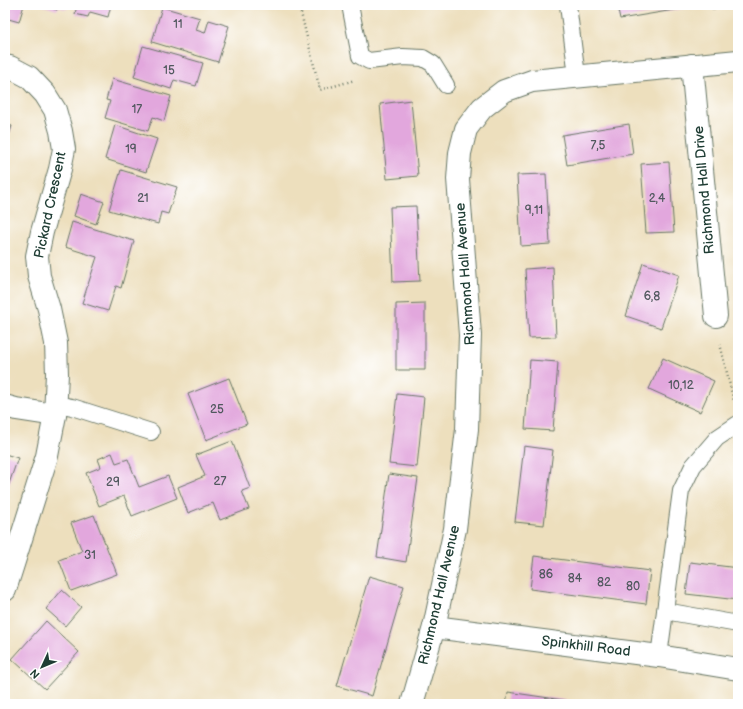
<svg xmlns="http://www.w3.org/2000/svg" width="743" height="709" font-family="'Balsamiq Sans',sans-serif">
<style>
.building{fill:#e2a7dd}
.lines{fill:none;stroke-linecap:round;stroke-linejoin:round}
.service-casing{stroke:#677664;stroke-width:18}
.minor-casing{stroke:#677664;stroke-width:24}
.path{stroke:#677664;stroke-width:2.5;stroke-dasharray:1 3;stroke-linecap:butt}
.service{stroke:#fff;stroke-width:16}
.minor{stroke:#fff;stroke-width:22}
.labels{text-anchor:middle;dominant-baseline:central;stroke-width:3;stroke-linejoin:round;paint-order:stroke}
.number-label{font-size:12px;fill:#50585e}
.street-label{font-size:14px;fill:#1f3d34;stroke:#fff}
</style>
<rect width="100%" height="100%" fill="#fff"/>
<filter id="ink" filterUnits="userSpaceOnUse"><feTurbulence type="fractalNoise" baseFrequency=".025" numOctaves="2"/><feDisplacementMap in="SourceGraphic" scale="8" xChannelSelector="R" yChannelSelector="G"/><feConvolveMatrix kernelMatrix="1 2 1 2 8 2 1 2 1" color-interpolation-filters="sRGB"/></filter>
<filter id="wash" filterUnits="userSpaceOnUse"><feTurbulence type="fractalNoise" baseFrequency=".012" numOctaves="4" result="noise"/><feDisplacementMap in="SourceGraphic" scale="16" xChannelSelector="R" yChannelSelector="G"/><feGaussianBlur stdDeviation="0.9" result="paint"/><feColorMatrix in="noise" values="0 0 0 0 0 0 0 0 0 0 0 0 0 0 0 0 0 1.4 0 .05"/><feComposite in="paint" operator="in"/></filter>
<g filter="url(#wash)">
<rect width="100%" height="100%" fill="#eddfbd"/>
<g id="blocks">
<g class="building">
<path d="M5,5H24L19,22L5,18Z"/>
<path d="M42,5H68L67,9L58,7L57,10Z"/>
<path d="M77,5H111L108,17L90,12L88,17L75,14Z"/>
<path d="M130,5H142L140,9Z"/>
<path d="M617,5H686V8L620,19Z"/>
<path d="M712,5H738V7L712,9Z"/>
<path d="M162,7L200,18L196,30L205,33L209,20L229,26L218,62L152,42Z"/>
<path d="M143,46L203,63L196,86L174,80L171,89L134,77Z"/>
<path d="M112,79L171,96L164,121L153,117L148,131L105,118L110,101L106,100Z"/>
<path d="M411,100L418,176L387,179L380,104Z"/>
<path d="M5,124L12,126L5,148Z"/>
<path d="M629,124L633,154L567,165L562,135Z"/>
<path d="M115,125L157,139L146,172L105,159Z"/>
<path d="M669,162L674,232L646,233L641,164Z"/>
<path d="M121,170L177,187L168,214L161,212L158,224L109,210Z"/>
<path d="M546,174L550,244L521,246L517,175Z"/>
<path d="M81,194L104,202L96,224L74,216Z"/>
<path d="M416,206L420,281L393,282L390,207Z"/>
<path d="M72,222L134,241L121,288L116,286L108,311L82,303L97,257L65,247Z"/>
<path d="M643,263L679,275L661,328L626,316Z"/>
<path d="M553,267L556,337L529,338L525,269Z"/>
<path d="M425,303V370H396V304Z"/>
<path d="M663,358L714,381L700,412L649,389Z"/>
<path d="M530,360L558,362L553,431L525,429Z"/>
<path d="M229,378L247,424L206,440L188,394Z"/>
<path d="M397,394L424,397L417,467L389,464Z"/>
<path d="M232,441L250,488L242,491L249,509L220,520L213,503L188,513L178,487L205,476L196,455Z"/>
<path d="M524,446L553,450L544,525L515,522Z"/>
<path d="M112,453L116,463L128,459L139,487L168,476L177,498L132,516L124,496L99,506L86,473L101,467L98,459Z"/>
<path d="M5,454L18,458L5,495Z"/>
<path d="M389,474L418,478L406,562L377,557Z"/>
<path d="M94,515L117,574L71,591L59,560L82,551L71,523Z"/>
<path d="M534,556L650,571L646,604L530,589Z"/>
<path d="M690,562L738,568V600L686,594Z"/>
<path d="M369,576L404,586L372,696L337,686Z"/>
<path d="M62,590L81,607L65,626L46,609Z"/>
<path d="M46,621L79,652L45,689L12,659Z"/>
<path d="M508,692L584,703V704H506Z"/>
</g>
</g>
</g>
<g filter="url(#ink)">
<use href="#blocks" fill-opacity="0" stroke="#677664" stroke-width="1"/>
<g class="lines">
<g class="service-casing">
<g id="service">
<path d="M350,5L360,56L369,61L403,57L423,58L433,64L446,85"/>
<path d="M568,5L577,76"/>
<path d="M56,404L72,407L151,432"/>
<path d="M665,611L738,624"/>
<path d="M659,656L681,491L693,466L717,438L738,424"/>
</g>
</g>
<g class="minor-casing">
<g id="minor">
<path d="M692,65L716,316"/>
<path d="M5,66L10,67L29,77L45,94L55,110L61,131L64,149L60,169L42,232L37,256L39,276L49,309L56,343L57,374L55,415L47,456L5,590"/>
<path d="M5,406L16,409L55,415"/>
<path d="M434,627L659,656L738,669"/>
<path d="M412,704L434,627L455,529L467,429L470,335L458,179L460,153L466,129L482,108L504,91L532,81L738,61"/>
</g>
</g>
<g class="path">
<path d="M299,5L320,90L355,80"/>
<path d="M720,344L734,402"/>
</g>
<use href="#service" class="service"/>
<use href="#minor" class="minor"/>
</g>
</g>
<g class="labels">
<g class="number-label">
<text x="178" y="24">11</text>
<text x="169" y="70">15</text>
<text x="137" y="109">17</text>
<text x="598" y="145">7,5</text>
<text x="131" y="149">19</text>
<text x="143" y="198">21</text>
<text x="657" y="198">2,4</text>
<text x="534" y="210">9,11</text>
<text x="652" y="296">6,8</text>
<text x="681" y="385">10,12</text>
<text x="217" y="409">25</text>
<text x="220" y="481">27</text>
<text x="113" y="482">29</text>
<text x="90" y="555">31</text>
<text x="546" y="574">86</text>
<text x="575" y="578">84</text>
<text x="604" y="582">82</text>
<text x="633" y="586">80</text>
</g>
<g class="street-label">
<text transform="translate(704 190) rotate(-95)">Richmond Hall Drive</text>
<text transform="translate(50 205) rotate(-78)">Pickard Crescent</text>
<text transform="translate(465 274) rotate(-94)">Richmond Hall Avenue</text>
<text transform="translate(439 595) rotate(-77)">Richmond Hall Avenue</text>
<text transform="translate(586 646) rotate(7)">Spinkhill Road</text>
</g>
</g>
<rect width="743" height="709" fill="none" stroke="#fff" stroke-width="20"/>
<g transform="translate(42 667) rotate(226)" stroke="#ffffff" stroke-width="3" paint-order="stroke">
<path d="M0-3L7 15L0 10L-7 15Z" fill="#1f3d34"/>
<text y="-6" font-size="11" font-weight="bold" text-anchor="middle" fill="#1f3d34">N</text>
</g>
</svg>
